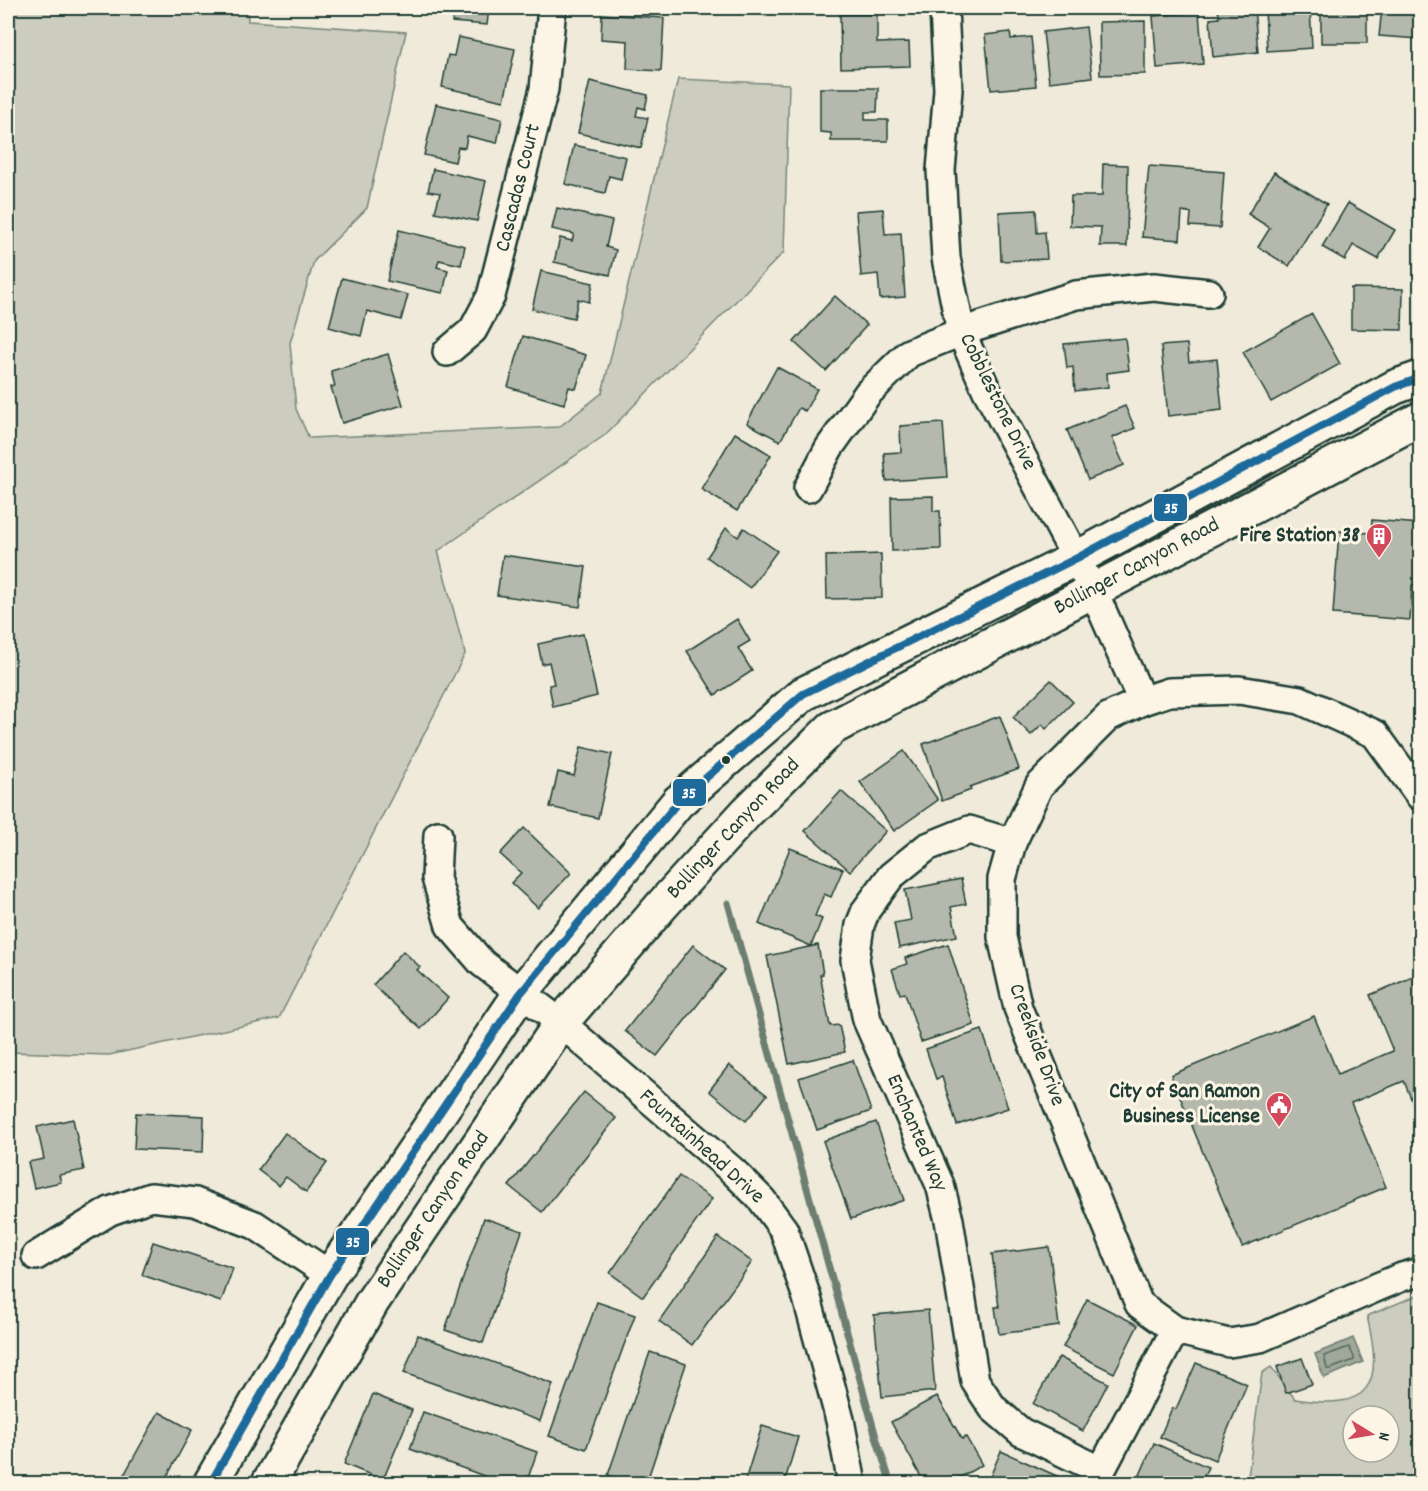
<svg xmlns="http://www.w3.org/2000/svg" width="1428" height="1491" font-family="Dekko,sans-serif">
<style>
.green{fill:#cccdbf;stroke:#76857a;stroke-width:1.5;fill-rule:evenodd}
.water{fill:#9fa89a;stroke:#6c7d71;stroke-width:1.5}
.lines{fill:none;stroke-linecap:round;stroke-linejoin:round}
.shore{stroke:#52685d;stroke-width:1.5}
.stream{stroke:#6c7d71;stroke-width:7}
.building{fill:#b5b9ad;stroke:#1f3d34;stroke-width:1.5}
.minor-casing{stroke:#1f3d34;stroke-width:32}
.major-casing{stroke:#1f3d34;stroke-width:38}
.minor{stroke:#fcf5e5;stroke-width:27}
.major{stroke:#fcf5e5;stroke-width:33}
.bus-1-casing{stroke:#fcf5e5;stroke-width:12}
.bus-1{stroke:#1e6b9b;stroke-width:8}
.bus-dot{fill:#1f3d34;stroke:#fcf5e5;stroke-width:2}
.labels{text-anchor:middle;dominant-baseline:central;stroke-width:6;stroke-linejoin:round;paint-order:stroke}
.street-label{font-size:22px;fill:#1f3d34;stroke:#fcf5e5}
.poi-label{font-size:22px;font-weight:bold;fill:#1f3d34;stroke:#fcf5e5;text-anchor:end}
.line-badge{stroke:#fcf5e5;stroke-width:2}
.badge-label{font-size:16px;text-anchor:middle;font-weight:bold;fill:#fff}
</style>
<rect width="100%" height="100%" fill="#efeada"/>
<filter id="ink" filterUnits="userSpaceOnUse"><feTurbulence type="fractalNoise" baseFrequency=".0167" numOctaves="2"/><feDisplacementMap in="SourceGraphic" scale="12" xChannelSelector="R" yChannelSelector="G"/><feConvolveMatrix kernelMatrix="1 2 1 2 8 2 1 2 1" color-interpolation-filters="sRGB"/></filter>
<g filter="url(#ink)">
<g class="green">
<path d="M8,8H247L248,21L406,32L367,208L314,261L290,343L296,409L309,438L559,427L602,393L678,79L789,84L784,252L605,435L438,551L465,654L279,1018L109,1055L8,1052Z"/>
<path d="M1420,1294V1483L1247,1484L1262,1373L1271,1367L1295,1399C1371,1411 1384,1387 1367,1316ZM1353,1416H1389V1452H1353Z"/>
</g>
<path class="water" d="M1353,1338L1363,1362L1324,1378L1315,1354Z"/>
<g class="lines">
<path class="shore" d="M1349,1347L1354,1357V1360L1330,1369H1327L1324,1356Z"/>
<path class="stream" d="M728,903L876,1437L891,1484"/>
</g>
<g class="building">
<path d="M454,8H489L487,25L452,22Z"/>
<path d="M1218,8H1254L1258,52L1213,57L1210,19L1219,18Z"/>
<path d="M1265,8H1310L1312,48L1267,51Z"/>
<rect x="1321" y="8" width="46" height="35"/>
<path d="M1382,8H1420V39L1379,36Z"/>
<path d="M1199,12L1203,64L1157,68L1153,16Z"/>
<path d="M602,14L664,18L661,71L627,69L628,41L601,39Z"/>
<path d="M840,14H877V43L909,42L910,66L841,68Z"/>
<path d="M1145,21V74L1100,75L1099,22Z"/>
<path d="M1086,27L1092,77L1049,82L1043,32Z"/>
<path d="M1010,32L1011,39L1031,37L1036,86L991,90L985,35Z"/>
<path d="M458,37L515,49L504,101L442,87L448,55L454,56Z"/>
<path d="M590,81L648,95L645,109L638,107L636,116L648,118L641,148L578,133Z"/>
<path d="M820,88H878L877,112H865V120H888V141H831V133L820,132Z"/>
<path d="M436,104L502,119L497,143L467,136L465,148L458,147L455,162L424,155Z"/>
<path d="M574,145L626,157L621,179L609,176L605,193L565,184Z"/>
<path d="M1103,164L1128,165L1127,246H1100L1101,227L1070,226L1071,196H1102Z"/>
<path d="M1149,166L1224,172L1220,228L1190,226L1191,213L1182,212L1180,240L1142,237Z"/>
<path d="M433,169L486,181L477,221L435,212L440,193L428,191Z"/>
<path d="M1274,172L1327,204L1289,266L1258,247L1270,228L1248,214Z"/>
<path d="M1348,203L1395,230L1378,259L1353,245L1345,260L1322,247Z"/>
<path d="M557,208L612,221L606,247L616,250L610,275L554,262L560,238L572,241L574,234L552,229Z"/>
<path d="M883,209L885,234L901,233L905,297L880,299L878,274L861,276L856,211Z"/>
<path d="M1036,210L1037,233L1045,232L1047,259L1001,261L999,212Z"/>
<path d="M399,230L465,246L461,265L439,260L437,267L448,270L443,293L387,281Z"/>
<path d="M541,271L593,283L589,302L578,299L574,318L532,309Z"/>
<path d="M342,278L408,295L401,320L367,311L361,336L329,327Z"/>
<path d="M1351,288L1403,289L1402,330L1351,329Z"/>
<path d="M835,296L867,325L826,371L794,342Z"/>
<path d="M1312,314L1340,364L1271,402L1243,352Z"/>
<path d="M523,336L586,355L576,389L569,387L564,404L508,387Z"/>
<path d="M1125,338L1129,370L1107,373L1108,387L1075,391L1073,367L1067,368L1064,344Z"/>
<path d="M1187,344L1189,362L1217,359L1222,410L1168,416L1161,346Z"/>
<path d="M388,354L403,405L342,423L331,387L335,386L331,371Z"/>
<path d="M777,367L817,389L805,411L799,408L780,441L747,423Z"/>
<path d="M1125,406L1135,428L1112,438L1124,465L1088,480L1067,430Z"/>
<path d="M943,423L947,477L886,481L884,453L901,452L900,426Z"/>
<path d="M735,433L771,455L737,511L701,489Z"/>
<path d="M933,496V511H940L941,549L892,551L891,497Z"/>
<path d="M1372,520L1420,524V586L1412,585L1410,620L1333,614L1339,531L1371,533Z"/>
<path d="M726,528L738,537L744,528L777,551L750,588L707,557Z"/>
<path d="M881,554L882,598L827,599L826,556Z"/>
<path d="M503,555L586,567L580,607L497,595Z"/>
<path d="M737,619L750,641L738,648L752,671L715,695L687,651Z"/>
<path d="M583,634L597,696L553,707L549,685L554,684L549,662L542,664L538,644Z"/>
<path d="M1051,680L1073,702L1046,729L1042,724L1031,735L1013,717Z"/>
<path d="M1000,716L1019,769L970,787L971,790L942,801L923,744Z"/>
<path d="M581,747L612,754L598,818L550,807L558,772L574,776Z"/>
<path d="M904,751L938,800L894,831L860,782Z"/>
<path d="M841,791L886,831L850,871L805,831Z"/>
<path d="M524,828L571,873L538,908L511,883L521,873L500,854Z"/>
<path d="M790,848L843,869L831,897L824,894L815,916L822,919L811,946L759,924Z"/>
<path d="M961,879L966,904L951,907L957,936L899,948L894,923L911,920L905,890Z"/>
<path d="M948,944L974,1025L921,1042L905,993L900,994L892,969L907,964L905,958Z"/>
<path d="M693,945L725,970L657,1056L625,1031Z"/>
<path d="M818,945L823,974L820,975L830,1026L839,1025L845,1052L789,1064L767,956Z"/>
<path d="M403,951L420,967L417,970L448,998L421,1029L373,985Z"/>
<path d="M1420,974V1121L1404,1081L1351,1103L1386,1187L1242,1247L1171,1075L1314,1016L1338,1074L1393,1051L1370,995Z"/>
<path d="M982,1030L1008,1108L957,1125L942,1077L936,1079L926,1049Z"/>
<path d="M853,1060L871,1111L817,1130L799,1078Z"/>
<path d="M729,1065L767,1095L746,1121L709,1091Z"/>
<path d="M584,1092L616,1118L542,1212L509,1186Z"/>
<path d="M136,1113L204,1116L203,1152L134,1149Z"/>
<path d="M73,1119L84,1170L59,1175L61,1182L34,1188L28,1162L44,1159L37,1127Z"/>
<path d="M876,1122L904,1200L851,1219L823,1141Z"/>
<path d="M285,1133L327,1163L306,1192L286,1177L279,1186L258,1170Z"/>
<path d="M679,1176L712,1199L643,1297L610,1273Z"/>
<path d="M484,1218L522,1231L483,1343L445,1330Z"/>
<path d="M718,1237L752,1262L692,1345L659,1321Z"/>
<path d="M153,1242L233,1268L221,1302L142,1275Z"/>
<path d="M1049,1247L1059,1326L999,1334L995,1307H999L992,1254Z"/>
<path d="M1087,1299L1138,1325L1114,1373L1063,1347Z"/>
<path d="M597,1302L635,1315L586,1449L549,1436Z"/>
<path d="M928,1310L935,1391L882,1397L874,1315Z"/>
<path d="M418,1335L553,1384L540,1421L404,1373Z"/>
<path d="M650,1352L686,1364L646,1484H633L608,1475Z"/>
<path d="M1059,1357L1108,1383L1083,1431L1033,1404Z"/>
<path d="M1302,1358L1312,1384L1286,1393L1277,1367Z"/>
<path d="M1196,1363L1247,1384L1215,1460L1160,1437L1172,1408L1176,1409Z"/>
<path d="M373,1394L412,1410L383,1480L344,1464Z"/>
<path d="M937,1396L962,1439L966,1437L982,1465L948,1484H925L891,1422Z"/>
<path d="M159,1412L192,1430L163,1484H119Z"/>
<path d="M423,1412L537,1452L526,1484H506L410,1449Z"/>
<path d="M762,1426L798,1437L784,1484H744Z"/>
<path d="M1154,1443L1208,1467L1200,1484H1136Z"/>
<path d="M1001,1451L1059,1477L1056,1484H987Z"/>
</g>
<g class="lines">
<g class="minor-casing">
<g id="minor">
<path d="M944,8L948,90L941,170L946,258L961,332L987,391L1093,590L1142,701"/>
<path d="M447,352L473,330L491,296L544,89L552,8"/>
<path d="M808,488L829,448L868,393L909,353L961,332L1076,295L1154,287L1209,293"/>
<path d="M1420,796L1375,734L1300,700L1239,690L1169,692L1142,701L1108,717L1039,786L1012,843L1002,879V937L1018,1008L1139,1304L1175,1330L1229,1343L1260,1338L1380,1286L1402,1277L1420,1272"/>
<path d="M438,835L436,878L450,926L482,963L561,1023L734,1172L762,1200L784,1230L807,1298L840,1420L852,1484"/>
<path d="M1012,843L969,830L927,847L891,876L866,910L860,925L855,960L867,1020L940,1185L949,1220L975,1381L993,1408L1021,1432L1100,1470"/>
<path d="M36,1256L110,1211L151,1197L195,1202L255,1225L330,1275"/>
<path d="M1094,1484L1175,1330"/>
</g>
</g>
<g class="major-casing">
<g id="major">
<path d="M210,1484L330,1275L520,994L678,802L803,694L1077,558L1395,387L1420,378"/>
<path d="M268,1484L372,1302L561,1023L663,904L747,812L832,728L1420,419"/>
</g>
</g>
<use href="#minor" class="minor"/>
<use href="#major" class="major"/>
<g class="bus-1-casing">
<path id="bus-1" d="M210,1484L330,1275L520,994L678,802L803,694L1077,558L1395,387L1420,378"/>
</g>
<use href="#bus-1" class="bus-1"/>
</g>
</g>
<defs>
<g id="building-pin" transform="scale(1.35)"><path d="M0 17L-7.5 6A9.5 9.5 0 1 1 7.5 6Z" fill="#d1495b" stroke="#fcf5e5"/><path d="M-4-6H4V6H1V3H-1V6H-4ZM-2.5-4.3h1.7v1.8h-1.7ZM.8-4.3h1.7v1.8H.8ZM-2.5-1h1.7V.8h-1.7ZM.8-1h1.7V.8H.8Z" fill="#fff"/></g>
<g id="civic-pin" transform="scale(1.35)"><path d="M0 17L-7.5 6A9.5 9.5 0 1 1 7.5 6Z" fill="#d1495b" stroke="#fcf5e5"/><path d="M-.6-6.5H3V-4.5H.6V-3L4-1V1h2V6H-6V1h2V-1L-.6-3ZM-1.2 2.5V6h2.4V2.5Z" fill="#fff"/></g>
</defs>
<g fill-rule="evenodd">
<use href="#building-pin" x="1379" y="536"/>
<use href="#civic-pin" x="1279" y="1105"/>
</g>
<circle class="bus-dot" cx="726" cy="760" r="5"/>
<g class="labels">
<g class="street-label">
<text transform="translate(519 188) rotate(-76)">Cascadas Court</text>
<text transform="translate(997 402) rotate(64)">Cobblestone Drive</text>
<text transform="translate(1137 567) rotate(-28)">Bollinger Canyon Road</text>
<text transform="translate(734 829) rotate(-47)">Bollinger Canyon Road</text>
<text transform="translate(1036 1045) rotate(70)">Creekside Drive</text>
<text transform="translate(916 1133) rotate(67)">Enchanted Way</text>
<text transform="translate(701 1147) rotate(42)">Fountainhead Drive</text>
<text transform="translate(434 1210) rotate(-56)">Bollinger Canyon Road</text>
</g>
<g class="poi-label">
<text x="1360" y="536">Fire Station 38</text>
<text x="1260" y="1092">City of San Ramon<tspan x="1260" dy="25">Business License</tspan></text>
</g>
</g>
<g class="line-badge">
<rect x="1153" y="493" width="35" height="29" rx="6" fill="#1e6b9b"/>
<rect x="672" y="778" width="35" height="29" rx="6" fill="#1e6b9b"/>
<rect x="335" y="1227" width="35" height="29" rx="6" fill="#1e6b9b"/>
</g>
<g class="badge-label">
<text x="1171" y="513">35</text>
<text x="689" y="798">35</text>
<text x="353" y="1247">35</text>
</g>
<rect width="1428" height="1491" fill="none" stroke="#fcf5e5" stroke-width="30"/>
<rect x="15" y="15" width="1398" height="1461" fill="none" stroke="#1f3d34" stroke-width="2" filter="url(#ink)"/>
<g transform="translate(1371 1434) rotate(101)"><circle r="28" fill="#fcf5e5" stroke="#a4ab9e" stroke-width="1.5"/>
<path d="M0-4.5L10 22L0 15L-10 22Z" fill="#d1495b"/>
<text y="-9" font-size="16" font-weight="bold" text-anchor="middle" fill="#1f3d34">N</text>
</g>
</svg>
